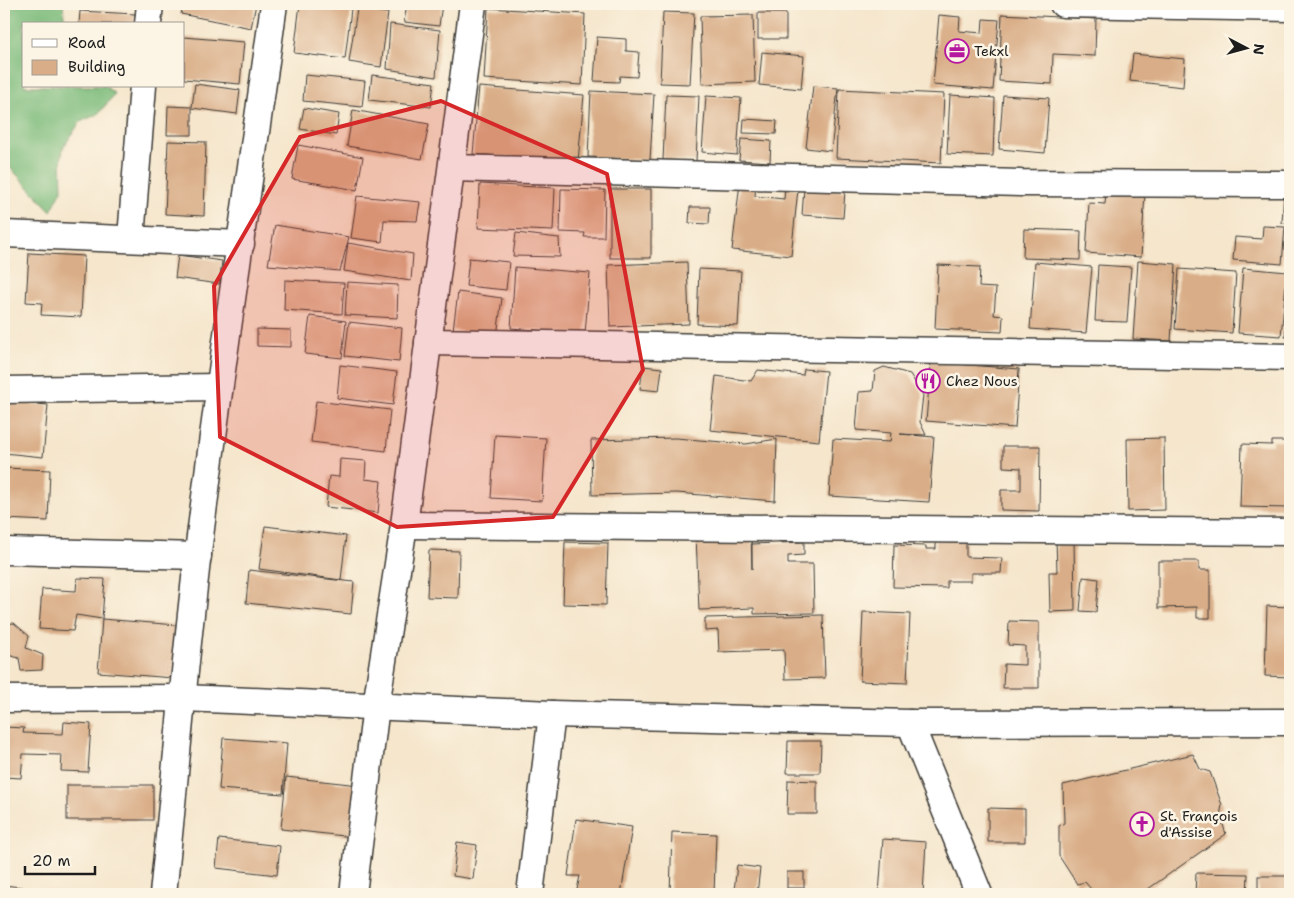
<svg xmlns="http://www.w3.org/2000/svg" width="1294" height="898" font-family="'Shantell Sans',sans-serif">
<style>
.forest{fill:#7dbc7c;stroke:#4c6c4c}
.building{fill:#d9ad87}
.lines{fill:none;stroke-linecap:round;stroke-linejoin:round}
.minor-casing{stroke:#3d3a36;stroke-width:29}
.minor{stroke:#fff;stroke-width:26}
.marked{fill:#d62828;fill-opacity:0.2;stroke:#d62828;stroke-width:4;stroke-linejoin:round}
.labels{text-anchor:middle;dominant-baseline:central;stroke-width:5;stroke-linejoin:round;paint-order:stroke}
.poi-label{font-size:14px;fill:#1c1c1c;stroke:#fcf5e5;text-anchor:start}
</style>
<rect width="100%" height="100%" fill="#fcf5e5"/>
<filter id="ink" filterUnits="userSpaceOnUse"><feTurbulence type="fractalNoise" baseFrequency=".02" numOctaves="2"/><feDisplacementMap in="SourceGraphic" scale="10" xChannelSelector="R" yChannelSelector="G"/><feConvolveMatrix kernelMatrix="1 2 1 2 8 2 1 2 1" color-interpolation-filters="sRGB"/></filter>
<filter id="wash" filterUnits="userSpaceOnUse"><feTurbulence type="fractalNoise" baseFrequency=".0096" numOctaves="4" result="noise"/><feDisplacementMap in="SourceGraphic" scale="20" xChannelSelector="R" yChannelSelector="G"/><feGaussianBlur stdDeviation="1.12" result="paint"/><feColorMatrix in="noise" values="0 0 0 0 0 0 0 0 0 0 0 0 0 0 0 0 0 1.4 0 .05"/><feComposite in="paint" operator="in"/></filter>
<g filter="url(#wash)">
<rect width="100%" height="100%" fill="#f5e6cc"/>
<path class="forest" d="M4,4H63L65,24H24V86H105L115,94L98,114L80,122L63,148L61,161L62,190L51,211L4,161Z"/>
<g id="blocks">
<g class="building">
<path d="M183,4H256L251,28L181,14Z"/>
<path d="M300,4L351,9L345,59L294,53Z"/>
<path d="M407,4H442L439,26L404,22Z"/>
<path d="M488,8L585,14L582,85L484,79Z"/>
<path d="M357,9L388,13L381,67L349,62Z"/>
<path d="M80,11L135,14V24H79Z"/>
<path d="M663,12L694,13L690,84L660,83Z"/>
<rect x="758" y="13" width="28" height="26"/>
<path d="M1002,14L1096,19L1095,56L1053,54L1052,84L999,81Z"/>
<path d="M753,15L755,82L702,84L700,16Z"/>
<path d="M939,15L960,17L959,31L982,33L983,19L999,20L993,90L933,85Z"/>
<path d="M390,24L440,30L436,77L387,69Z"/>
<path d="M184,37L244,42L240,84L184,79Z"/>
<path d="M597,37L626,39V51L639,52L637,77L620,76L619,82L594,81Z"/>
<path d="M762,52L804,56L801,89L759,85Z"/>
<path d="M1133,54L1185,59L1183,87L1130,81Z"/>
<path d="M305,75L365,81L362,107L303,101Z"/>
<path d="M372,75L434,83L431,107L369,100Z"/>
<path d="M195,84L240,90L237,114L192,108V135H167L168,106L192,107Z"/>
<path d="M813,86L838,88L831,151L806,148Z"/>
<path d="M479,87L584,95L578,162L473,154Z"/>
<path d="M839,89L944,94L941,163L836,158Z"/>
<path d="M591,91L654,94L650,160L588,157Z"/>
<path d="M666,95L699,96L696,161L663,160Z"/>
<path d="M950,95L995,98L993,156L947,154Z"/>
<path d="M1003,95L1049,98L1045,153L999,149Z"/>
<path d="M706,96L741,98L737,155L702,152Z"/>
<path d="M304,108L339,114L336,135L300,129Z"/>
<path d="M353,110L429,124L422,159L347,146Z"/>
<path d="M744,119L777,121L776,134L743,133Z"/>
<path d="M741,139L771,141L770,162L739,160Z"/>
<path d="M168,141L206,142L204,216L165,214Z"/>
<path d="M298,145L363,157L357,190L292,179Z"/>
<path d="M740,183L756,184L755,196L784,199L785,187L798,189L791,256L732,250Z"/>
<path d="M480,184L555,188L553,231L478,228Z"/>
<path d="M804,188L845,191L843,218L802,215Z"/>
<path d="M561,189L605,190L604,237H584L585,233L560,232Z"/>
<rect x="610" y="189" width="41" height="69"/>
<path d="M1106,192L1145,193L1141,257L1086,253L1089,203L1105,204Z"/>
<path d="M1284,194L1290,195V224L1282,223Z"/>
<path d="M357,196L420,202L417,221L384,220L382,242L351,238Z"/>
<path d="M690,207H710L709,224L689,223Z"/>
<path d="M275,225L349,237L340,271L268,265Z"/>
<path d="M1263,226L1285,227L1282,264L1233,260L1235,237L1262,239Z"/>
<path d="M1024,229L1081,231L1080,260L1023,258Z"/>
<path d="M516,233L559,238L560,257L513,256Z"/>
<path d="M348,243L413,254L411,281L344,271Z"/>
<path d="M29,253L84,256L81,317L41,315L42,303L26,302Z"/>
<path d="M178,255L222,261L219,284L175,278Z"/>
<path d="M469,258L509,262L506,290L466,286Z"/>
<path d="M1138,261L1176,264L1171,341L1133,339Z"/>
<path d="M687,262L689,324L610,327L608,265Z"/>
<path d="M1035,262L1092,267L1086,333L1030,329Z"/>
<path d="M938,265L980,267L979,287L996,288L994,315L1003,316L1002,332L935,329Z"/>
<path d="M1098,265L1131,267L1127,322L1095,321Z"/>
<path d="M515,267L590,273L585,334L511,328Z"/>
<path d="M1243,268L1287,272L1281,336L1238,333Z"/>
<path d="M699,269L741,271L738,326L697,324Z"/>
<path d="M1179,269L1236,273L1232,333L1175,329Z"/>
<path d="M285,280L344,283L342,314L284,310Z"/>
<path d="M347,282L398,285L397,318L345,315Z"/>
<path d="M1289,282H1290V337H1285Z"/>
<path d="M458,292L502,298L497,336L453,330Z"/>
<path d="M310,316L346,321L342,358L305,354Z"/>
<path d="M349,322L402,328L399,362L345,356Z"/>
<path d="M257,329L291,330V347L257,346Z"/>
<path d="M931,362L1019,369L1015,428L926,421Z"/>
<path d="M340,365L397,372L393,405L337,398Z"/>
<path d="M643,366L662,368L659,391L640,389Z"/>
<path d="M884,367L910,374L923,395L920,422L926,435L900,434L934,437L929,502L829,496L833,439L890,442L891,433L856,430L859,392L873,391L875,371Z"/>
<path d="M804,369L826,371L819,441L710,430L716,376L751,381L758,370L803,375Z"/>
<path d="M4,401L48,405L43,457L4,453Z"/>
<path d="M316,401L390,410L386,451L311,442Z"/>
<path d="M495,435L546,438L542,501L491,498Z"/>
<path d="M676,438L746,444L777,439L775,501L677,493L592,495L591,440Z"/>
<path d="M1164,438L1165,510L1128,511L1127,439Z"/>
<path d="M1272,441H1290V508L1240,507L1242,444L1272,445Z"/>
<path d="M1003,446H1040L1039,511L1001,510V490H1021V468L1003,467Z"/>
<path d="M340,459L366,461L365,479L381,481L378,513L326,507L329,476L339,477Z"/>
<path d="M4,468L50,470L48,521L4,519Z"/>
<path d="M265,526L346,536L341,580L259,569Z"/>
<path d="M751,533L752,569V544L804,542V555L788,556V564H813L814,613L754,614V608L699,610L696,535Z"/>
<path d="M1074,538L1075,611L1050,612L1049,572H1057L1056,539Z"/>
<path d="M936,540H966V557L1002,558L1001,573H971V581H947V588L893,587L894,545L926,546V549H936Z"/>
<path d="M565,542L608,543L606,605L563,604Z"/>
<path d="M429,550L459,551L458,598L427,597Z"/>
<path d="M1158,561H1199V570H1210V618H1197V607L1158,608Z"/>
<path d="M249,570L354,582L351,614L246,603Z"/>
<path d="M1083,577L1099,579L1096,612L1080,611Z"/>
<path d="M77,578L105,579L102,619L76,615L73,631L39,629L42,589L76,591Z"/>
<path d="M1267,606L1290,607V677L1265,676Z"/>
<path d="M863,612L910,614L907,683L860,681Z"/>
<path d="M823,615L825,678L785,679L784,650L719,652L718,630L705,631V618Z"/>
<path d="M102,619L177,625L173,678L98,672Z"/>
<path d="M1009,621L1039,622V688H1003L1004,664L1025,665V646L1008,645Z"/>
<path d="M14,623L29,636L26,648L43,655L42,670L21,671L19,658L4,654V624Z"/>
<path d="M64,722L91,724L88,772L61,771L62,755L23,754L21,778L4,777V727L24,728L23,733L63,734Z"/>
<path d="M223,738L287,743L283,794L219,789Z"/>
<path d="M788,741H821L820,773H787Z"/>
<path d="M1193,754L1200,769L1210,772L1222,805L1220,816L1226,834L1141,894H1095L1085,882L1077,884L1059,856V826L1064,823L1063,785Z"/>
<path d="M286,777L359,785L353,837L281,829Z"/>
<path d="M788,780L817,781V814H787Z"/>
<rect x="67" y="785" width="86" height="35"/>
<path d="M988,808L1025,809V842H988Z"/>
<path d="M576,819L632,827L621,894H576L580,876H568Z"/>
<path d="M672,832L716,834L714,894H670Z"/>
<path d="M219,839L280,846L277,875L216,868Z"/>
<path d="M883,839L926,842L923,894H879Z"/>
<path d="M457,842L477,845L473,879L453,876Z"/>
<path d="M737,865L760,868L757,894L734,891Z"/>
<rect x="787" y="872" width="17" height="16"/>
<path d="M1196,873L1248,874L1247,894H1195Z"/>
<rect x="1258" y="876" width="32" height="18"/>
<path d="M4,885L70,893V894H4Z"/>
</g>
</g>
</g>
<g filter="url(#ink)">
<use href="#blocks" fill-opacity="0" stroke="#3d3a36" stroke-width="1"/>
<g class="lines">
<g class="minor-casing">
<g id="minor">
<path d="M1063,4L1290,8"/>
<path d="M148,24L150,4"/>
<path d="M452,168L1021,183L1290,184"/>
<path d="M4,234L241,244"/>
<path d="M131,238L143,86"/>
<path d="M428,342L1290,357"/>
<path d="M4,390L219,387"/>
<path d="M404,525L1290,532"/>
<path d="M4,551L198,556"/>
<path d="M4,699L184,698L552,714L910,723L1290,722"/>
<path d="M910,723L979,894"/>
<path d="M163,894C175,781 184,667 198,553C220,370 249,187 274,4"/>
<path d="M353,894L376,706L404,525L473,4"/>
<path d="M530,894L552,714"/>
</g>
</g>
<use href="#minor" class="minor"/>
</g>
</g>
<path class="marked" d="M441,101L607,174L643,370L553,517L397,527L220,437L214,286L300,137Z"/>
<defs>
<g id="office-ring" transform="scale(1.25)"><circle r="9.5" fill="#fcf5e5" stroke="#b5179e" stroke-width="1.5"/><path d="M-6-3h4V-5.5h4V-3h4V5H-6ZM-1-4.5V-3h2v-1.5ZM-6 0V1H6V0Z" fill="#b5179e"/></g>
<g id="restaurant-ring" transform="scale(1.25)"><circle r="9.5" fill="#fcf5e5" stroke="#b5179e" stroke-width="1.5"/><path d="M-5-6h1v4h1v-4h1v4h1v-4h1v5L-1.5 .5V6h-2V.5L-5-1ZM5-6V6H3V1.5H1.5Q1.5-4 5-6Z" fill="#b5179e"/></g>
<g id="church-ring" transform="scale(1.25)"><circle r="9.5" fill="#fcf5e5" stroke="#b5179e" stroke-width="1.5"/><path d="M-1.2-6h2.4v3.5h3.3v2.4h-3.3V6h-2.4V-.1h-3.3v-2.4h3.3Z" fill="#b5179e"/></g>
</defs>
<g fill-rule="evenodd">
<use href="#office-ring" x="957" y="51"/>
<use href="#restaurant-ring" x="928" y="381"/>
<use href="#church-ring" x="1142" y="824"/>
</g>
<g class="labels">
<g class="poi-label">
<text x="974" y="51">Tekxl</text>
<text x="946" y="381">Chez Nous</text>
<text x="1160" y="816">St. François<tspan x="1160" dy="16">d'Assise</tspan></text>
</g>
</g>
<rect width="1294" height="898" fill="none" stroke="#fcf5e5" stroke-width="20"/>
<rect x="22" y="22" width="162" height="65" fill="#fcf5e5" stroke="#a29e95"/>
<rect x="32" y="39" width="25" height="8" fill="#ffffff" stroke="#a29e95"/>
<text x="68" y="48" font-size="15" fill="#1c1c1c">Road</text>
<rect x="32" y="60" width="25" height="15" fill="#d9ad87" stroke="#a29e95"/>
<text x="68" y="72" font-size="15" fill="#1c1c1c">Building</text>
<g transform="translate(1246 48) rotate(96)" stroke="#fcf5e5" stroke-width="4" paint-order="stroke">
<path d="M0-4L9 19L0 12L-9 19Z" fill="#1c1c1c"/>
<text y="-8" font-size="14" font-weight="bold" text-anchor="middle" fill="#1c1c1c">N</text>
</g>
<path d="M25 866v8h70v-8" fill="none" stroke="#1c1c1c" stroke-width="2.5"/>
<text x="32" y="866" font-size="15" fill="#1c1c1c" stroke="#fcf5e5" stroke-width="4" paint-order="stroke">20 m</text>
</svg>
